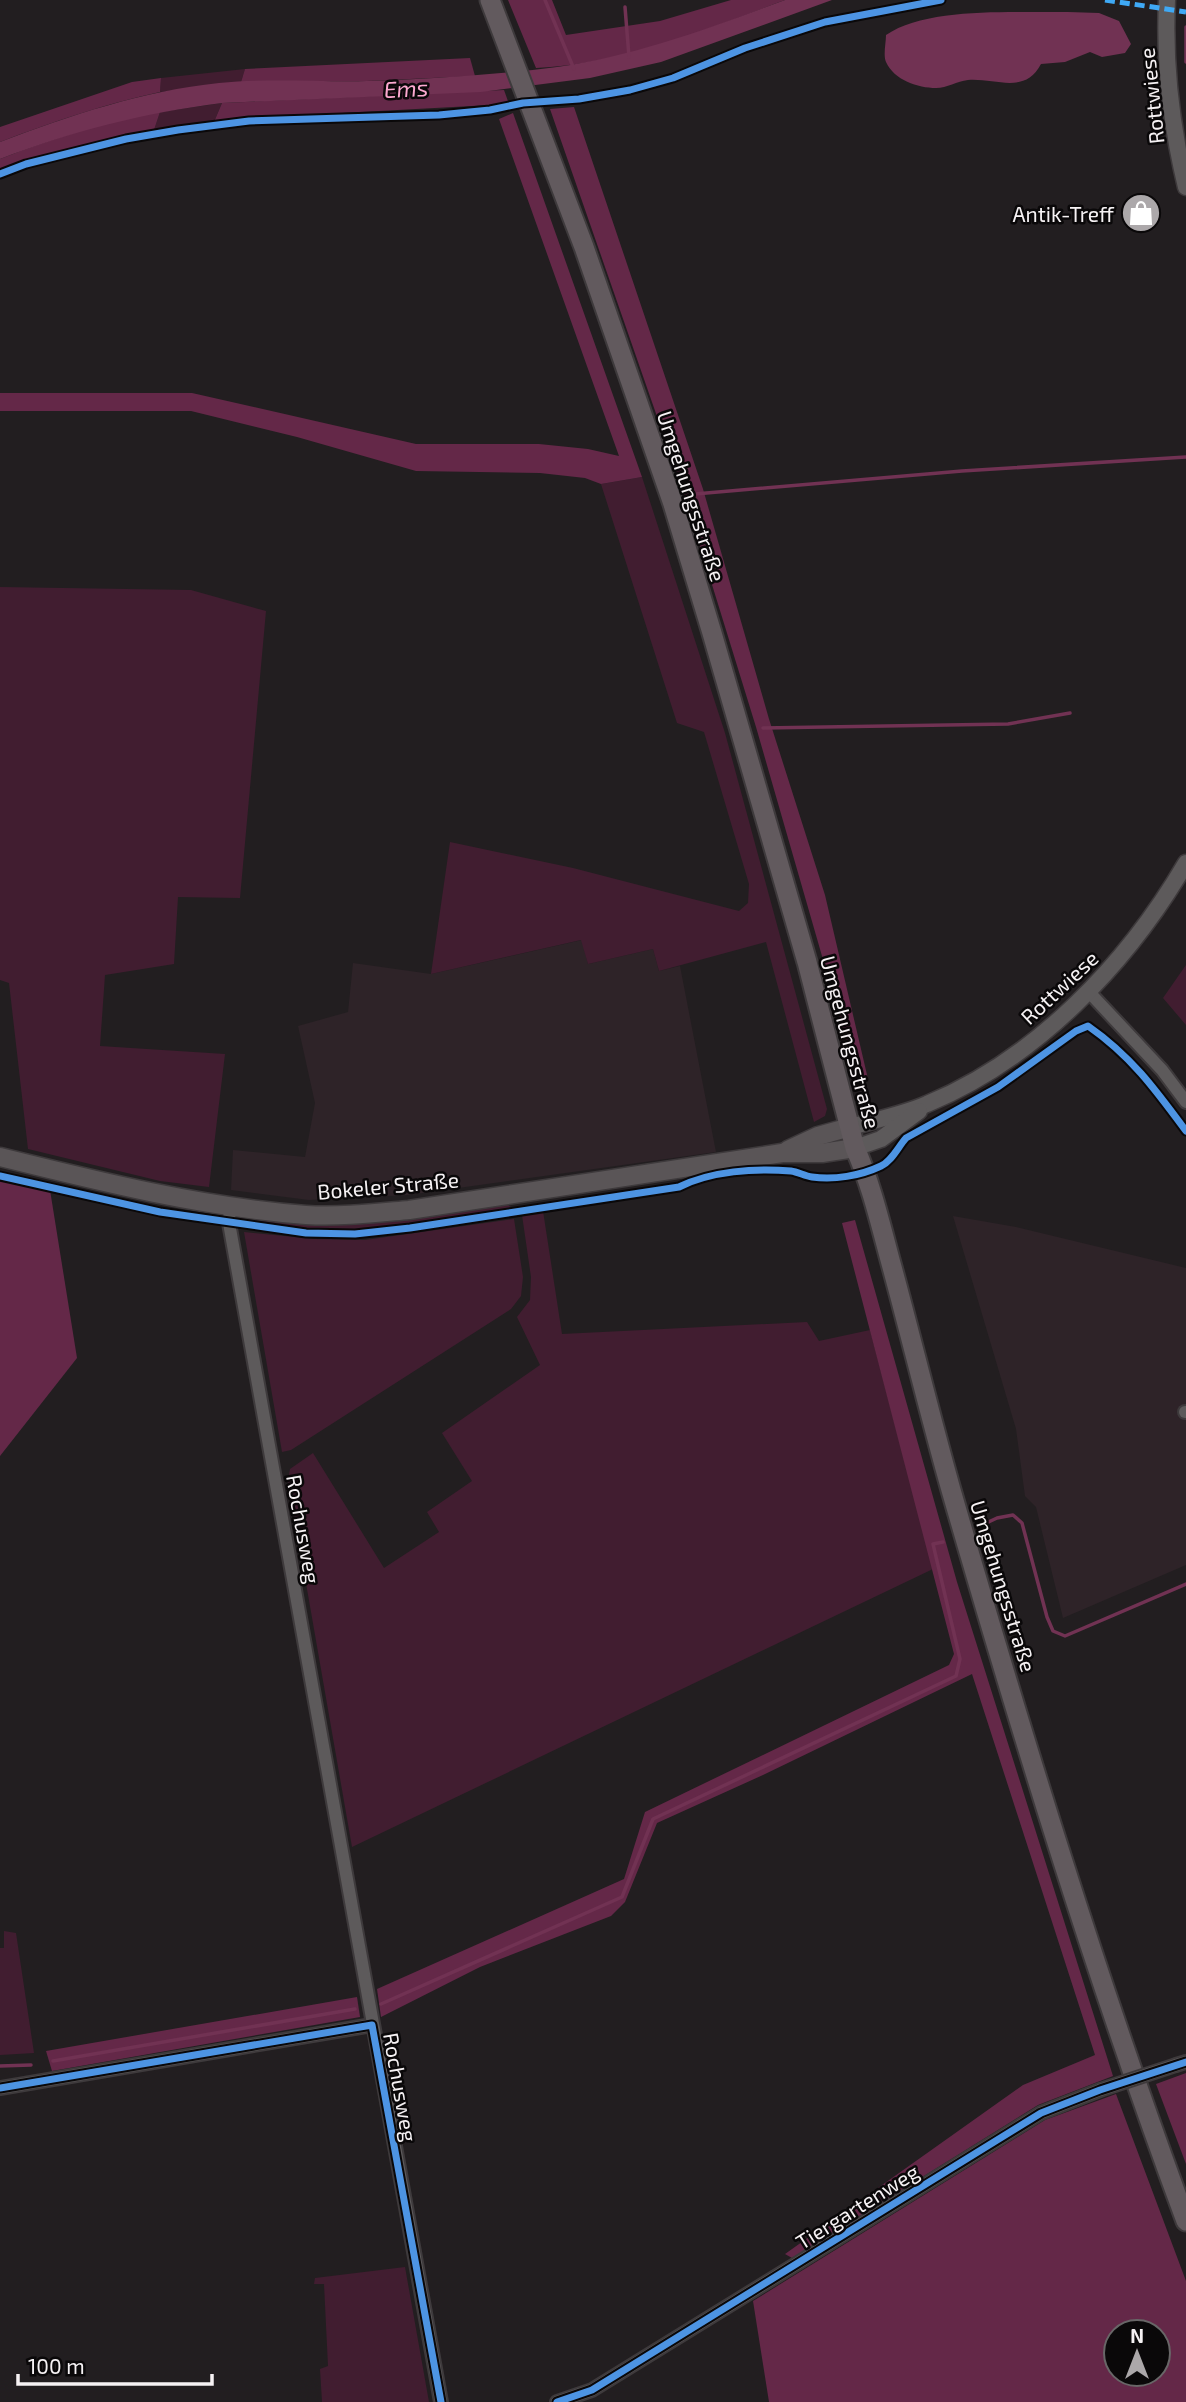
<svg xmlns="http://www.w3.org/2000/svg" width="1186" height="2402" font-family="'Exo 2',sans-serif">
<style>
.built{fill:#2e2328}
.green{fill:#411d30}
.forest{fill:#642848;fill-rule:evenodd}
.water{fill:#713253}
.lines{fill:none;stroke-linecap:round;stroke-linejoin:round}
.stream{stroke:#713253;stroke-width:3.5}
.minor-casing{stroke:#3e3a3c;stroke-width:16}
.tertiary-casing{stroke:#3e3a3c;stroke-width:19}
.secondary-casing{stroke:#3e3a3c;stroke-width:21}
.primary-casing{stroke:#3e3a3c;stroke-width:23}
.minor{stroke:#5d5a5b;stroke-width:12}
.tertiary{stroke:#5d5a5b;stroke-width:16}
.secondary{stroke:#5a5557;stroke-width:18}
.primary{stroke:#625a5e;stroke-width:19}
.minor-bridge-casing{stroke:#3e3a3c;stroke-width:16;stroke-linecap:butt}
.minor-bridge{stroke:#5d5a5b;stroke-width:12}
.quiet{stroke:#3fa9f5;stroke-width:5;stroke-dasharray:10 5;stroke-linecap:butt}
.cycleway-casing{stroke:#0a0809;stroke-width:11}
.cycleway{stroke:#4d94e3;stroke-width:7}
.labels{text-anchor:middle;dominant-baseline:central;stroke-width:5;stroke-linejoin:round;paint-order:stroke}
.street-label{font-size:21px;fill:#f6f2f4;stroke:#0a0809}
.poi-label{font-size:21px;fill:#f6f2f4;stroke:#0a0809;text-anchor:end}
.water-label{font-size:23px;font-style:italic;fill:#fca9d0;stroke:#0a0809}
</style>
<rect width="100%" height="100%" fill="#221e20"/>
<g class="built">
<path d="M582,940L588,964L653,949L659,971L680,966L716,1152L408,1195L309,1200L231,1190L233,1150L305,1157L315,1103L298,1026L348,1012L353,963L431,974Z"/>
<path d="M953,1216L1016,1227L1186,1268V1565L1063,1618L1036,1507L1025,1496L1016,1429Z"/>
</g>
<g class="green">
<path d="M245,69L241,82L160,92L161,78Z"/>
<path d="M222,103L214,122L154,130L160,112Z"/>
<path d="M642,477L725,733L827,1109L825,1116L814,1122L766,942L659,971L653,949L588,964L581,940L431,974L450,842L573,868L739,911L748,903L749,884L704,732L677,723L601,484Z"/>
<path d="M0,587L191,590L266,611L240,898L178,897L174,964L105,975L100,1046L225,1054L209,1187L160,1181L28,1149L9,983L0,980Z"/>
<path d="M1186,965V1025L1163,998Z"/>
<path d="M505,1203L514,1209C461,1217 406,1229 352,1230C314,1230 276,1225 238,1220L246,1215Z"/>
<path d="M543,1211L562,1334L807,1322L819,1341L870,1330L933,1569L352,1847L288,1480L290,1469L313,1453L384,1568L439,1532L427,1512L472,1481L442,1433L540,1365L517,1317L530,1300L531,1277L522,1215Z"/>
<path d="M514,1219L523,1277L521,1296L511,1309L291,1450L282,1452L244,1232L315,1239L365,1240Z"/>
<path d="M4,1931L16,1933L34,2053L0,2055V1948H4Z"/>
<path d="M405,2267L429,2402H322L320,2369L328,2366L324,2284H314L315,2278Z"/>
</g>
<g class="forest">
<path d="M508,0H552L566,35L660,21L731,0H785C705,30 623,64 536,68Z"/>
<path d="M470,58L475,76L367,81L241,82L245,69Z"/>
<path d="M161,78L160,92C105,104 52,122 0,142V127L132,82Z"/>
<path d="M504,90L509,104L247,118L214,122L222,103Z"/>
<path d="M574,107L703,489L769,719L825,895L868,1079L856,1074L756,727L684,494L550,109Z"/>
<path d="M160,112L154,130L63,151L0,171V159C52,139 105,121 160,112Z"/>
<path d="M513,113L642,477L601,484L585,478L540,473L416,471L297,437L191,411H0V393H192L416,444H539L588,449L619,456L499,119Z"/>
<path d="M0,1178L50,1190L77,1358L0,1456Z"/>
<path d="M855,1220L957,1582L1113,2076L1038,2105L792,2258L785,2254L1023,2085L1095,2055L972,1674L763,1775L657,1823L625,1902L611,1916L480,1967L381,2017L377,1989L624,1879L645,1812L949,1665L954,1654L842,1223Z"/>
<path d="M357,1997L360,2017L52,2071L46,2051Z"/>
<path d="M1186,2073V2164L1156,2084Z"/>
<path d="M1116,2094L1186,2281V2402H769L753,2301L1045,2120ZM1116,2332H1158V2374H1116Z"/>
</g>
<g class="water">
<path d="M785,0H832L661,62L590,78L481,92L222,103C142,113 74,131 0,159V142C71,115 143,91 219,83C268,78 318,82 367,81C430,79 494,75 557,67C636,56 710,28 785,0Z"/>
<path d="M1068,12L1099,13L1119,21L1131,44L1125,53L1102,57L1090,52L1065,62L1041,64C1025,95 996,78 968,80C957,81 947,88 936,88C918,88 894,80 886,62C883,55 886,43 886,35C928,6 1017,13 1068,12Z"/>
</g>
<g class="lines">
<g class="stream">
<path d="M545,0L574,69"/>
<path d="M625,7L629,57"/>
<path d="M1186,27V62"/>
<path d="M695,494L962,471L1186,457"/>
<path d="M763,728L1008,724L1070,713"/>
<path d="M982,1525L997,1518L1013,1515L1022,1523L1047,1617L1053,1631L1065,1636L1186,1584"/>
<path d="M381,2004L622,1897L653,1819L956,1676L960,1659L933,1544L943,1542"/>
<path d="M53,2061L355,2009"/>
<path d="M0,2066L31,2065"/>
</g>
<g class="minor-casing">
<g id="minor">
<path d="M1089,992L1162,1070L1186,1102"/>
<path d="M230,1206L229,1223L441,2402"/>
<path d="M1185,1412H1186"/>
<path d="M1176,2065L1186,2062"/>
<path d="M0,2088L372,2025"/>
<path d="M557,2402L592,2390L1041,2113L1100,2090"/>
</g>
</g>
<g class="tertiary-casing">
<g id="tertiary">
<path d="M1167,0C1164,64 1171,125 1186,187"/>
<path d="M850,1127C875,1120 902,1115 927,1104C1036,1059 1127,964 1186,863"/>
<path d="M855,1148L881,1139L919,1111"/>
</g>
</g>
<g class="secondary-casing">
<g id="secondary">
<path d="M788,1150L818,1136L850,1127"/>
<path d="M0,1157C101,1182 202,1207 306,1215C341,1217 375,1213 409,1210L782,1153H822L855,1148"/>
</g>
</g>
<g class="primary-casing">
<path id="primary" d="M490,0L584,247L673,504L712,633L807,962L855,1148C872,1186 881,1227 892,1267C912,1341 930,1416 951,1490C1022,1736 1097,1981 1186,2221"/>
</g>
<use href="#minor" class="minor"/>
<use href="#tertiary" class="tertiary"/>
<use href="#secondary" class="secondary"/>
<use href="#primary" class="primary"/>
<g class="minor-bridge-casing">
<path id="minor-bridge" d="M1100,2090L1176,2065"/>
</g>
<use href="#minor-bridge" class="minor-bridge"/>
<path class="quiet" d="M1105,0L1186,12"/>
<g class="cycleway-casing">
<g id="cycleway">
<path d="M0,174L26,164L126,139L178,130L249,121L439,115L490,110L523,103L579,99L630,90L673,78L745,48L825,22L941,0"/>
<path d="M0,1176L160,1212L306,1233L355,1234L410,1228L679,1187C711,1171 755,1168 791,1171C798,1172 805,1176 812,1177C834,1180 860,1176 881,1166C892,1161 898,1147 906,1138L998,1087L1076,1031L1088,1026C1131,1056 1155,1089 1186,1131"/>
<path d="M0,2088L372,2025L441,2402"/>
<path d="M557,2402L592,2390L1041,2113L1100,2090L1186,2062"/>
</g>
</g>
<use href="#cycleway" class="cycleway"/>
</g>
<defs>
<g id="shop-disc" transform="scale(2.0125)"><circle r="9.5" fill="#aca8aa" stroke="#0a0809"/><path d="M-5-2.5h2.3a2.7 3.5 0 0 1 5.4 0H5L5.5 6h-11ZM-1.5-2.5h3a1.5 2.3 0 0 0-3 0Z" fill="#fff"/></g>
</defs>
<g fill-rule="evenodd">
<use href="#shop-disc" x="1141" y="213"/>
</g>
<g class="labels">
<g class="street-label">
<text transform="translate(1151 96) rotate(-96)">Rottwiese</text>
<text transform="translate(692 496) rotate(72)">Umgehungsstraße</text>
<text transform="translate(1059 987) rotate(-43)">Rottwiese</text>
<text transform="translate(851 1042) rotate(75)">Umgehungsstraße</text>
<text transform="translate(388 1185) rotate(-5)">Bokeler Straße</text>
<text transform="translate(304 1529) rotate(80)">Rochusweg</text>
<text transform="translate(1004 1586) rotate(73)">Umgehungsstraße</text>
<text transform="translate(401 2087) rotate(80)">Rochusweg</text>
<text transform="translate(857 2206) rotate(-32)">Tiergartenweg</text>
</g>
<g class="poi-label">
<text x="1114" y="213">Antik-Treff</text>
</g>
<g class="water-label">
<text transform="translate(406 88) rotate(-3)">Ems</text>
</g>
</g>
<g transform="translate(1137 2353)"><circle r="33" fill="#0a0809" stroke="#686667" stroke-width="2"/>
<path d="M0-5L12 26L0 18L-12 26Z" fill="#aca8aa"/>
<text y="-10" font-size="19" font-weight="bold" text-anchor="middle" fill="#f6f2f4">N</text>
</g>
<path d="M18 2374v10h194v-10" fill="none" stroke="#f6f2f4" stroke-width="3.5"/>
<text x="28" y="2374" font-size="21" fill="#f6f2f4" stroke="#0a0809" stroke-width="5" paint-order="stroke">100 m</text>
</svg>
